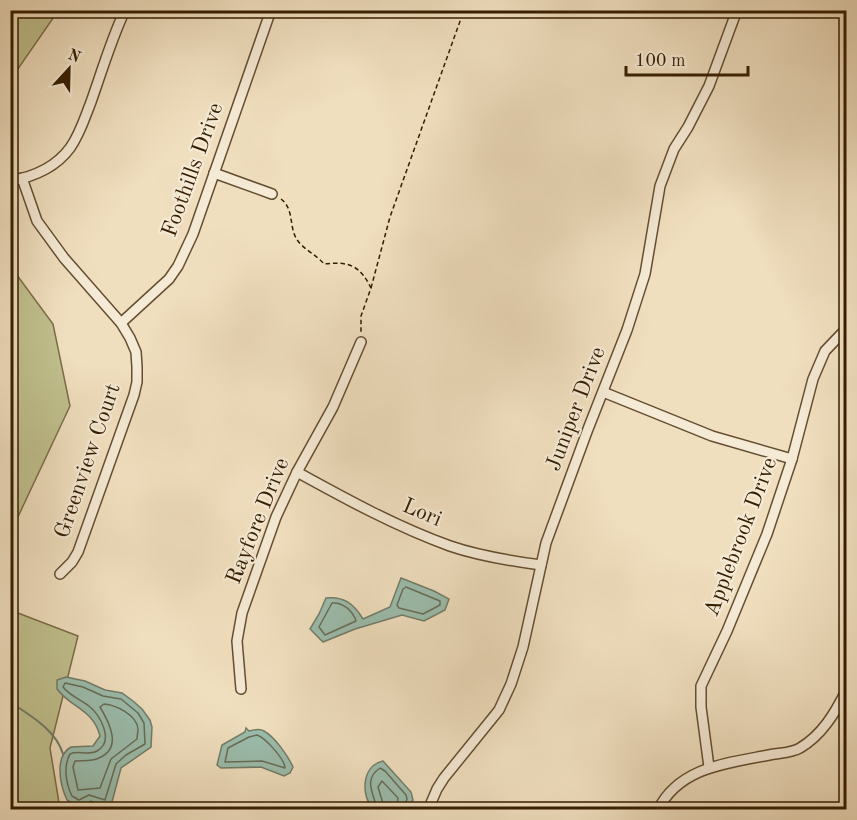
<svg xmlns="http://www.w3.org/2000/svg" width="857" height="820" font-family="'Old Standard TT',serif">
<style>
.green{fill:#c0c08e;stroke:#7a6e48;stroke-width:1.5}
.water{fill:#9bbdad;stroke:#727d68;stroke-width:1.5}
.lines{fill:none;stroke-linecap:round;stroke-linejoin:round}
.shore{stroke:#686d57;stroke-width:1.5}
.stream{stroke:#727d68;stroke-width:2}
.service-casing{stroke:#644e30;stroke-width:8}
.minor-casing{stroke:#644e30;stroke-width:12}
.path{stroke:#351d01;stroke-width:1.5;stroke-dasharray:4.5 3;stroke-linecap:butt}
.service{stroke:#f5ead5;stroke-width:4.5}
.minor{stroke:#f5ead5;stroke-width:9}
.labels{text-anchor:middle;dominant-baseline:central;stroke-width:4.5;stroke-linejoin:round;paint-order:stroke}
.street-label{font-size:22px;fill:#351d01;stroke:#f5ead5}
</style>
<rect width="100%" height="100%" fill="#f0dfbf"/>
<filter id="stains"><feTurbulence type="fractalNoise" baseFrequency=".00333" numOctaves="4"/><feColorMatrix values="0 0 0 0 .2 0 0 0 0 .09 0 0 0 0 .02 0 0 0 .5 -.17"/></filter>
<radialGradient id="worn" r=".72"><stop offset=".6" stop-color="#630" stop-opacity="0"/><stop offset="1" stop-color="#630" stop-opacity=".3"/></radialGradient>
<g class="green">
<path d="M11,10L58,11L11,79L10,11Z"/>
<path d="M11,267L53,324L70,406L16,521L11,551Z"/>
<path d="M10,610L78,636L50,748L60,809H11Z"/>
</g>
<g class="water">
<path d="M401,578L434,591L449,599L445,610L424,621L402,615L355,629L323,642L310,629L319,614L326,598C344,596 354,604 363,619L390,607Z"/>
<path d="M66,677L85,681L105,690L122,693L133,701L142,709L150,720L152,727L151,747L121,768L112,802L106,809L91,801L79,807L67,800C60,785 54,756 71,747L93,746L100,736C93,709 71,708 57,689V680Z"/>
<path d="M246,728L249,731C254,730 259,728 264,731C275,737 288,756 293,767L290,773L284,776L261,767L221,768L217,765L222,745L245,732Z"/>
<path d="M383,761L411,792L413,800L407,809H373C361,796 361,766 383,761Z"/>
</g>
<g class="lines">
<g class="shore">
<path d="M406,587L440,601V605L423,614L399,608L397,605L403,589Z"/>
<path d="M332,603C343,602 353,611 356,621L325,635L319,627Z"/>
<path d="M65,683L83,687L103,696L121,699L138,713L144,723L145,744L126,755L116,764L105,800L89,795L79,800L72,796C66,784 63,766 70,754C78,750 88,756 97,751C115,741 100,715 89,706C80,699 70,696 63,687Z"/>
<path d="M104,704C116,705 137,715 138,729C138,733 137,736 137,739L111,759L100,788L78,790L73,767L75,761C82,760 91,762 99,758C123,748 109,722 100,707Z"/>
<path d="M257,735C266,738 285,760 285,768L262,761L225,762L228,748L249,737Z"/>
<path d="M377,810C375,795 362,780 380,768L385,771L406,795L407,799L403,810"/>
<path d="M385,810L378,787L382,781L398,798L396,810"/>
</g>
<path class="stream" d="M10,702C31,716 56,730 63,754"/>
<g class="service-casing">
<path id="service" d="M129,810L138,806"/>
</g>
<g class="minor-casing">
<g id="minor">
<path d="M214,173L272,194"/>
<path d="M22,178L37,221L64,258L121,323L130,338L136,352L137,367V382L134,395L78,552L72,562L60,574"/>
<path d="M10,181C33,177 56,167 70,148C80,134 85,117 91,102C102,71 111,40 125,10"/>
<path d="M121,323L169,279L178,266L193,234L271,10"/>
<path d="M603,392L712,436L792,459"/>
<path d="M297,472C346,499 397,527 450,546C479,556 511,561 541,565"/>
<path d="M241,689L237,641L242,613L276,517L297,472L333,407L361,342"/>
<path d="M709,767L701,707V686L727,631L767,534L792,459L813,379L825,351L846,329"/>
<path d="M428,810L437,789L444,778L499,710L511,684L523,647L546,543L588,429L627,330L645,274L660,186L674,149L688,127L709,86L737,10"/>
<path d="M658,810C679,767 728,763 769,755C779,753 792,753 800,748C822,735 835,713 846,691"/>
</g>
</g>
<g class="path">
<path d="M281,199C294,209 289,225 296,238C302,249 317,255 324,264C350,261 360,266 371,288L361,316V333"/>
<path d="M371,288L390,217L464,10"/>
</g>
<use href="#service" class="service"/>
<use href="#minor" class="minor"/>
</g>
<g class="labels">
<g class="street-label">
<text transform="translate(193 170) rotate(-70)">Foothills Drive</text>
<text transform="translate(576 409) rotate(-69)">Juniper Drive</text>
<text transform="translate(88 461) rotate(-71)">Greenview Court</text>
<text transform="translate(422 513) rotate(23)">Lori</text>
<text transform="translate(258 521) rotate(-68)">Rayfore Drive</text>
<text transform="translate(741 537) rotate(-69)">Applebrook Drive</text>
</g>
</g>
<rect width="857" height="820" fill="none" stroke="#f0dfbf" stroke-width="36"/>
<rect x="12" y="12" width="833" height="796" fill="none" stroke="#351d01" stroke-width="3"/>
<rect x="18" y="18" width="821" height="784" fill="none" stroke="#351d01" stroke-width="1.5"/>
<g transform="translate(69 69) rotate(22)" stroke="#f5ead5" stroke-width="4.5" paint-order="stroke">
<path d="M0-4.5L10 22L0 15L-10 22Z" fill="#351d01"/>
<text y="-9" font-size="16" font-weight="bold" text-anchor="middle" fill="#351d01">N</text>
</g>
<path d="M626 66v9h122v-9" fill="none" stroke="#351d01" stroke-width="3"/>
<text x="635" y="66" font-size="18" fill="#351d01" stroke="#f5ead5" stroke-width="4.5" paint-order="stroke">100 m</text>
<rect width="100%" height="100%" filter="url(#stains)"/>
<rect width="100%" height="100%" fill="url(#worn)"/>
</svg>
